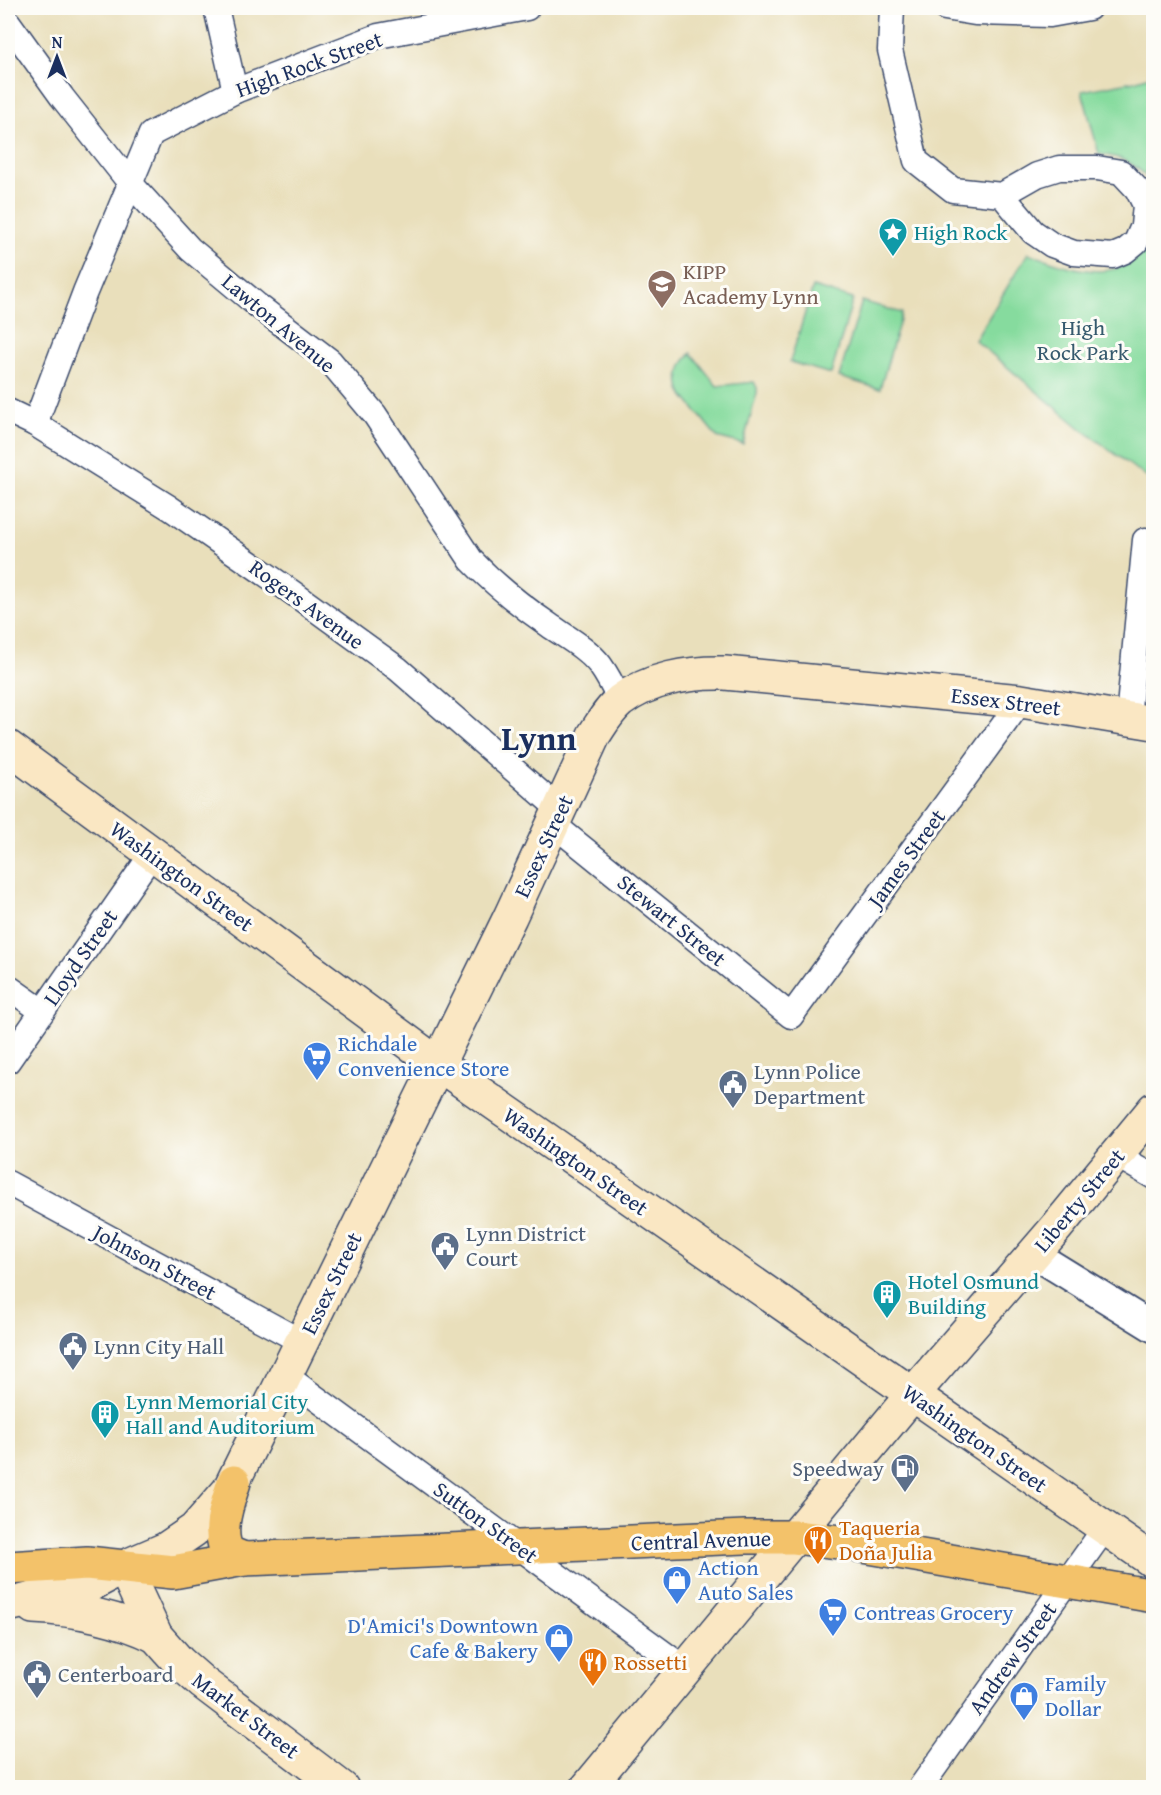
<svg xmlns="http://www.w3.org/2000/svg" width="1161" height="1795" font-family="'Gentium Book Plus',serif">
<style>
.green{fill:#86db9e;stroke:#50857e;stroke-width:1.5}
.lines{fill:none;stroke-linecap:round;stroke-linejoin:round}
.minor-casing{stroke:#3a496c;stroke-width:27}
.tertiary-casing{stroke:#3a496c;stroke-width:32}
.secondary-casing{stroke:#3a496c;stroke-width:36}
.primary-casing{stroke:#3a496c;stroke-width:36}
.minor{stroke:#fff;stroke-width:24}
.tertiary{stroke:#fff;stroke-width:28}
.secondary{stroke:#fae7c3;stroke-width:33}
.primary{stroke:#f3c26a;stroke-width:33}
.labels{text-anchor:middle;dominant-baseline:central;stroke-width:6;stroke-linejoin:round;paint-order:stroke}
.street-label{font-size:22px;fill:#1b2f5e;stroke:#fdfcf7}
.culture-label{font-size:22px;fill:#0d838f;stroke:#fdfcf7;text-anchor:start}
.education-label{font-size:22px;fill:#785e54;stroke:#fdfcf7;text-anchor:start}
.park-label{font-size:22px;fill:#365a6e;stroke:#fdfcf7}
.shop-label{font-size:22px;fill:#366cbe;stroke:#fdfcf7;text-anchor:start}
.service-label{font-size:22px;fill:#4e5e75;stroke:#fdfcf7;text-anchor:start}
.food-label{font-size:22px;fill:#c56008;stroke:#fdfcf7;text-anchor:start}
.town-label{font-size:34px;font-weight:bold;fill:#1b2f5e;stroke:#fdfcf7}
</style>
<rect width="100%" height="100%" fill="#fdfcf7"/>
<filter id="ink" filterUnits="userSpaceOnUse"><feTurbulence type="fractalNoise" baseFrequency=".0167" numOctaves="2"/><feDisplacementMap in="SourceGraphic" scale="12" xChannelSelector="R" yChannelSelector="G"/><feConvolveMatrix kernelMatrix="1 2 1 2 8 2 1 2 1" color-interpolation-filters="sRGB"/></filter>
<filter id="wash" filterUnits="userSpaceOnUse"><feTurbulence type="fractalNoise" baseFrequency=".008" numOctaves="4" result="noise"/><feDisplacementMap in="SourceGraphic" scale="24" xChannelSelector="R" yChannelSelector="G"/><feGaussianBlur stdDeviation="1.35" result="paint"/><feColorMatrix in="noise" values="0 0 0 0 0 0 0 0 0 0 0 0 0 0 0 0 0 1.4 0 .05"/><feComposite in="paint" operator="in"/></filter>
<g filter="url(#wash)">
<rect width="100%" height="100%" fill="#e9dfbb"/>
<g class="green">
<path d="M1153,75H1154L1153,186C1139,165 1124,157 1099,154L1082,91L1134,81Z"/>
<path d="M1153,237V482L1079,427L975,340L1028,253C1072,269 1125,290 1153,237Z"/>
<path d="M813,287L853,299L831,374L790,362Z"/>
<path d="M862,301L902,313L880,389L839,377Z"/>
<path d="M691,353L717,386L754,382L757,388V393L743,444L717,437L683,395C676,378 679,366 691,353Z"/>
</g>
</g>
<g filter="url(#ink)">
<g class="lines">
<g class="minor-casing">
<g id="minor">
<path d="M216,8L235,91"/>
<path d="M892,8L890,50L916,161L953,190L1002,195L1037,175L1059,168H1097L1121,172L1137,189L1145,205L1143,226L1136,242L1125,251L1113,256L1074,253L1052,245L1033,232L1002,195"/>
<path d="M945,8L975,13L1050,15L1089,8"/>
<path d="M8,22L62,97L130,183L190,249L257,305L330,361L375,415L471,560C494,584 521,606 549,625C566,637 587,648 600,665C608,676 614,688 620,701"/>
<path d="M8,411L35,424L170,508L293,593L398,669L560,810"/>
<path d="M35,424L85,292L151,134L235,91L378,36L527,8"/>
<path d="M1128,718L1145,540"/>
<path d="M553,824L791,1016L1021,701"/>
<path d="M8,987L42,1011"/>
<path d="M8,1061L152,854"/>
<path d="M1116,1155L1154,1177"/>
<path d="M8,1183L302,1342"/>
<path d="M286,1376L685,1669"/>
<path d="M920,1788L1105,1528"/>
</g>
</g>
<g class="tertiary-casing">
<path id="tertiary" d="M1034,1254L1154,1328"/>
</g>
<g class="secondary-casing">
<g id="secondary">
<path d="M8,747L438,1064L1154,1562"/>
<path d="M124,1567L156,1636L179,1662L203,1683L342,1788"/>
<path d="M8,1605L90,1585L124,1567L166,1549L194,1530L229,1490L510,917L594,735C602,723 609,710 620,701C649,679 689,672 725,673L1021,701L1154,723"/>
<path d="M33,1607C75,1609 118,1618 156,1636"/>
<path d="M587,1788L912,1395L1056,1228L1154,1109"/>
</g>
</g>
<g class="primary-casing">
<g id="primary">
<path d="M234,1482C228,1502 215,1534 229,1553L244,1559"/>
<path d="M8,1568L87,1563L173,1572L244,1559L745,1537H794L840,1542L1154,1596"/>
</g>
</g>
<use href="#minor" class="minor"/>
<use href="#tertiary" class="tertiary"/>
<use href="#secondary" class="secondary"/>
<use href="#primary" class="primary"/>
</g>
</g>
<defs>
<g id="sight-pin" transform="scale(1.5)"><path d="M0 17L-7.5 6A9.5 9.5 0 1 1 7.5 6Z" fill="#0f9aa8" stroke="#fdfcf7"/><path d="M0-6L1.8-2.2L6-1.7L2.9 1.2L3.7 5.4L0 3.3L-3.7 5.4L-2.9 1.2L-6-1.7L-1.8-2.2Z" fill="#fff"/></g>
<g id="school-pin" transform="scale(1.5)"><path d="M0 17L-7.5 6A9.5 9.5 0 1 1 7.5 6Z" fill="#8d6e63" stroke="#fdfcf7"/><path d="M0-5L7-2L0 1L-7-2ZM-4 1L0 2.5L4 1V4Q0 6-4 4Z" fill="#fff"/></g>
<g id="supermarket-pin" transform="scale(1.5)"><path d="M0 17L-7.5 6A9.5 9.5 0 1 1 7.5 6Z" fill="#3f7fe0" stroke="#fdfcf7"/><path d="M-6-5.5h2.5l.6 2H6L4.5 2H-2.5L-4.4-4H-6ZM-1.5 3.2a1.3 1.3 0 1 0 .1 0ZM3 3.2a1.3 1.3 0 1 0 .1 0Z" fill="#fff"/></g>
<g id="civic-pin" transform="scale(1.5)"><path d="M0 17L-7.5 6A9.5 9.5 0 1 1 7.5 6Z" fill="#5c6f8a" stroke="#fdfcf7"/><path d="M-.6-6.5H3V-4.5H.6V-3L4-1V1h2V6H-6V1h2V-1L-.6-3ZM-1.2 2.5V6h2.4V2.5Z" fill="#fff"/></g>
<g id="building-pin" transform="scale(1.5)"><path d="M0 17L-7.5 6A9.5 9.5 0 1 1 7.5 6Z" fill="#0f9aa8" stroke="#fdfcf7"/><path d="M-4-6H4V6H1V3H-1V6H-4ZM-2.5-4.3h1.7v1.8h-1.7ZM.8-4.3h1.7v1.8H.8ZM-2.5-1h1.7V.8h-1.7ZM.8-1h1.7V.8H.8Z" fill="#fff"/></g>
<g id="fuel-pin" transform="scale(1.5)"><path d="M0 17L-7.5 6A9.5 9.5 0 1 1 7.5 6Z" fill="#5c6f8a" stroke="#fdfcf7"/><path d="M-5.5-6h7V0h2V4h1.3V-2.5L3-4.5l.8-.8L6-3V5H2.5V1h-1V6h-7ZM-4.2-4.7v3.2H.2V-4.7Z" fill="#fff"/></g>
<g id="restaurant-pin" transform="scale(1.5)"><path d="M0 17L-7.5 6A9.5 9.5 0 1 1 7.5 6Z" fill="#e8710a" stroke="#fdfcf7"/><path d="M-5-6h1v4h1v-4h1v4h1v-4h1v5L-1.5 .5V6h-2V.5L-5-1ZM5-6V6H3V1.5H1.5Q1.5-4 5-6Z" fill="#fff"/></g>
<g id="shop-pin" transform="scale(1.5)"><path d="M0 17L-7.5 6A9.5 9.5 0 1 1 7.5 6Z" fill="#3f7fe0" stroke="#fdfcf7"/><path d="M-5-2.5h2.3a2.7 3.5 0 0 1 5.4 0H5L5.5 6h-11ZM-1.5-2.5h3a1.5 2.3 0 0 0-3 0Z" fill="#fff"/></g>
</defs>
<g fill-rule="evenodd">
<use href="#sight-pin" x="893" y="232"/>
<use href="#school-pin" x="662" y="284"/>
<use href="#supermarket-pin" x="317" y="1056"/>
<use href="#civic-pin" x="733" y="1084"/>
<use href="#civic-pin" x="445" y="1246"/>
<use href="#building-pin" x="887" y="1294"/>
<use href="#civic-pin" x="73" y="1346"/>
<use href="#building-pin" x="105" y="1414"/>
<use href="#fuel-pin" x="905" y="1468"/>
<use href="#restaurant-pin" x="818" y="1540"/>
<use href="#shop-pin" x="677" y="1580"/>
<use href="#supermarket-pin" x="833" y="1612"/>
<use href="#shop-pin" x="559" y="1638"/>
<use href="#restaurant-pin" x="593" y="1662"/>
<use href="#civic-pin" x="37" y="1674"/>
<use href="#shop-pin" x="1024" y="1696"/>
</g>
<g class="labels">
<g class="street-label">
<text transform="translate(309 64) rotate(-20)">High Rock Street</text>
<text transform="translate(279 323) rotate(40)">Lawton Avenue</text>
<text transform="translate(307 604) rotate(36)">Rogers Avenue</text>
<text transform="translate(1006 701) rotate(7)">Essex Street</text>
<text transform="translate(543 846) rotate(-65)">Essex Street</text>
<text transform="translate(906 858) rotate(-54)">James Street</text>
<text transform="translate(182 876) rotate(36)">Washington Street</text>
<text transform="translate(672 920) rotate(39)">Stewart Street</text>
<text transform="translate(80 957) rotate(-55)">Lloyd Street</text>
<text transform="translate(576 1161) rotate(35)">Washington Street</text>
<text transform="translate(1079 1200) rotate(-50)">Liberty Street</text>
<text transform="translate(155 1262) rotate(28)">Johnson Street</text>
<text transform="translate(331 1283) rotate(-64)">Essex Street</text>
<text transform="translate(975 1438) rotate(35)">Washington Street</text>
<text transform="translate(486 1522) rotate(36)">Sutton Street</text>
<text transform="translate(701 1540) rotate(-2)">Central Avenue</text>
<text transform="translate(1012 1658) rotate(-54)">Andrew Street</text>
<text transform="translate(246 1715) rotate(37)">Market Street</text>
</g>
<g class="culture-label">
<text x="914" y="232">High Rock</text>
<text x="908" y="1281">Hotel Osmund<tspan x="908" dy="25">Building</tspan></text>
<text x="126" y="1401">Lynn Memorial City<tspan x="126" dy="25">Hall and Auditorium</tspan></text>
</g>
<g class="education-label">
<text x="683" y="271">KIPP<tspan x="683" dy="25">Academy Lynn</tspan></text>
</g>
<g class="park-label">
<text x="1083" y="327">High<tspan x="1083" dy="25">Rock Park</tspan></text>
</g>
<g class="shop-label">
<text x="338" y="1043">Richdale<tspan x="338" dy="25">Convenience Store</tspan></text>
<text x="698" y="1567">Action<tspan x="698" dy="25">Auto Sales</tspan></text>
<text x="854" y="1612">Contreas Grocery</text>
<text x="538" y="1625" text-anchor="end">D'Amici's Downtown<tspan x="538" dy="25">Cafe &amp; Bakery</tspan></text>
<text x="1045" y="1683">Family<tspan x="1045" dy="25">Dollar</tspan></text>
</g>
<g class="service-label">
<text x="754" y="1071">Lynn Police<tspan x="754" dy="25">Department</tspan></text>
<text x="466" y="1233">Lynn District<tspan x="466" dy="25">Court</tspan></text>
<text x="94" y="1346">Lynn City Hall</text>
<text x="884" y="1468" text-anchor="end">Speedway</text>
<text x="58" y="1674">Centerboard</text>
</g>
<g class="food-label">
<text x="839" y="1527">Taqueria<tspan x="839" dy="25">Doña Julia</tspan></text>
<text x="614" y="1662">Rossetti</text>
</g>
<g class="town-label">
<text x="539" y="737">Lynn</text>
</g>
</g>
<rect width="1161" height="1795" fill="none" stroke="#fdfcf7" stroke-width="30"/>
<g transform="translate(57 57)" stroke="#fdfcf7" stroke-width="4.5" paint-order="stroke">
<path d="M0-4.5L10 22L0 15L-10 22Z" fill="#1b2f5e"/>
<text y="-9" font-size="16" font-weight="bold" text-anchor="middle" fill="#1b2f5e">N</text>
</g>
</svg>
